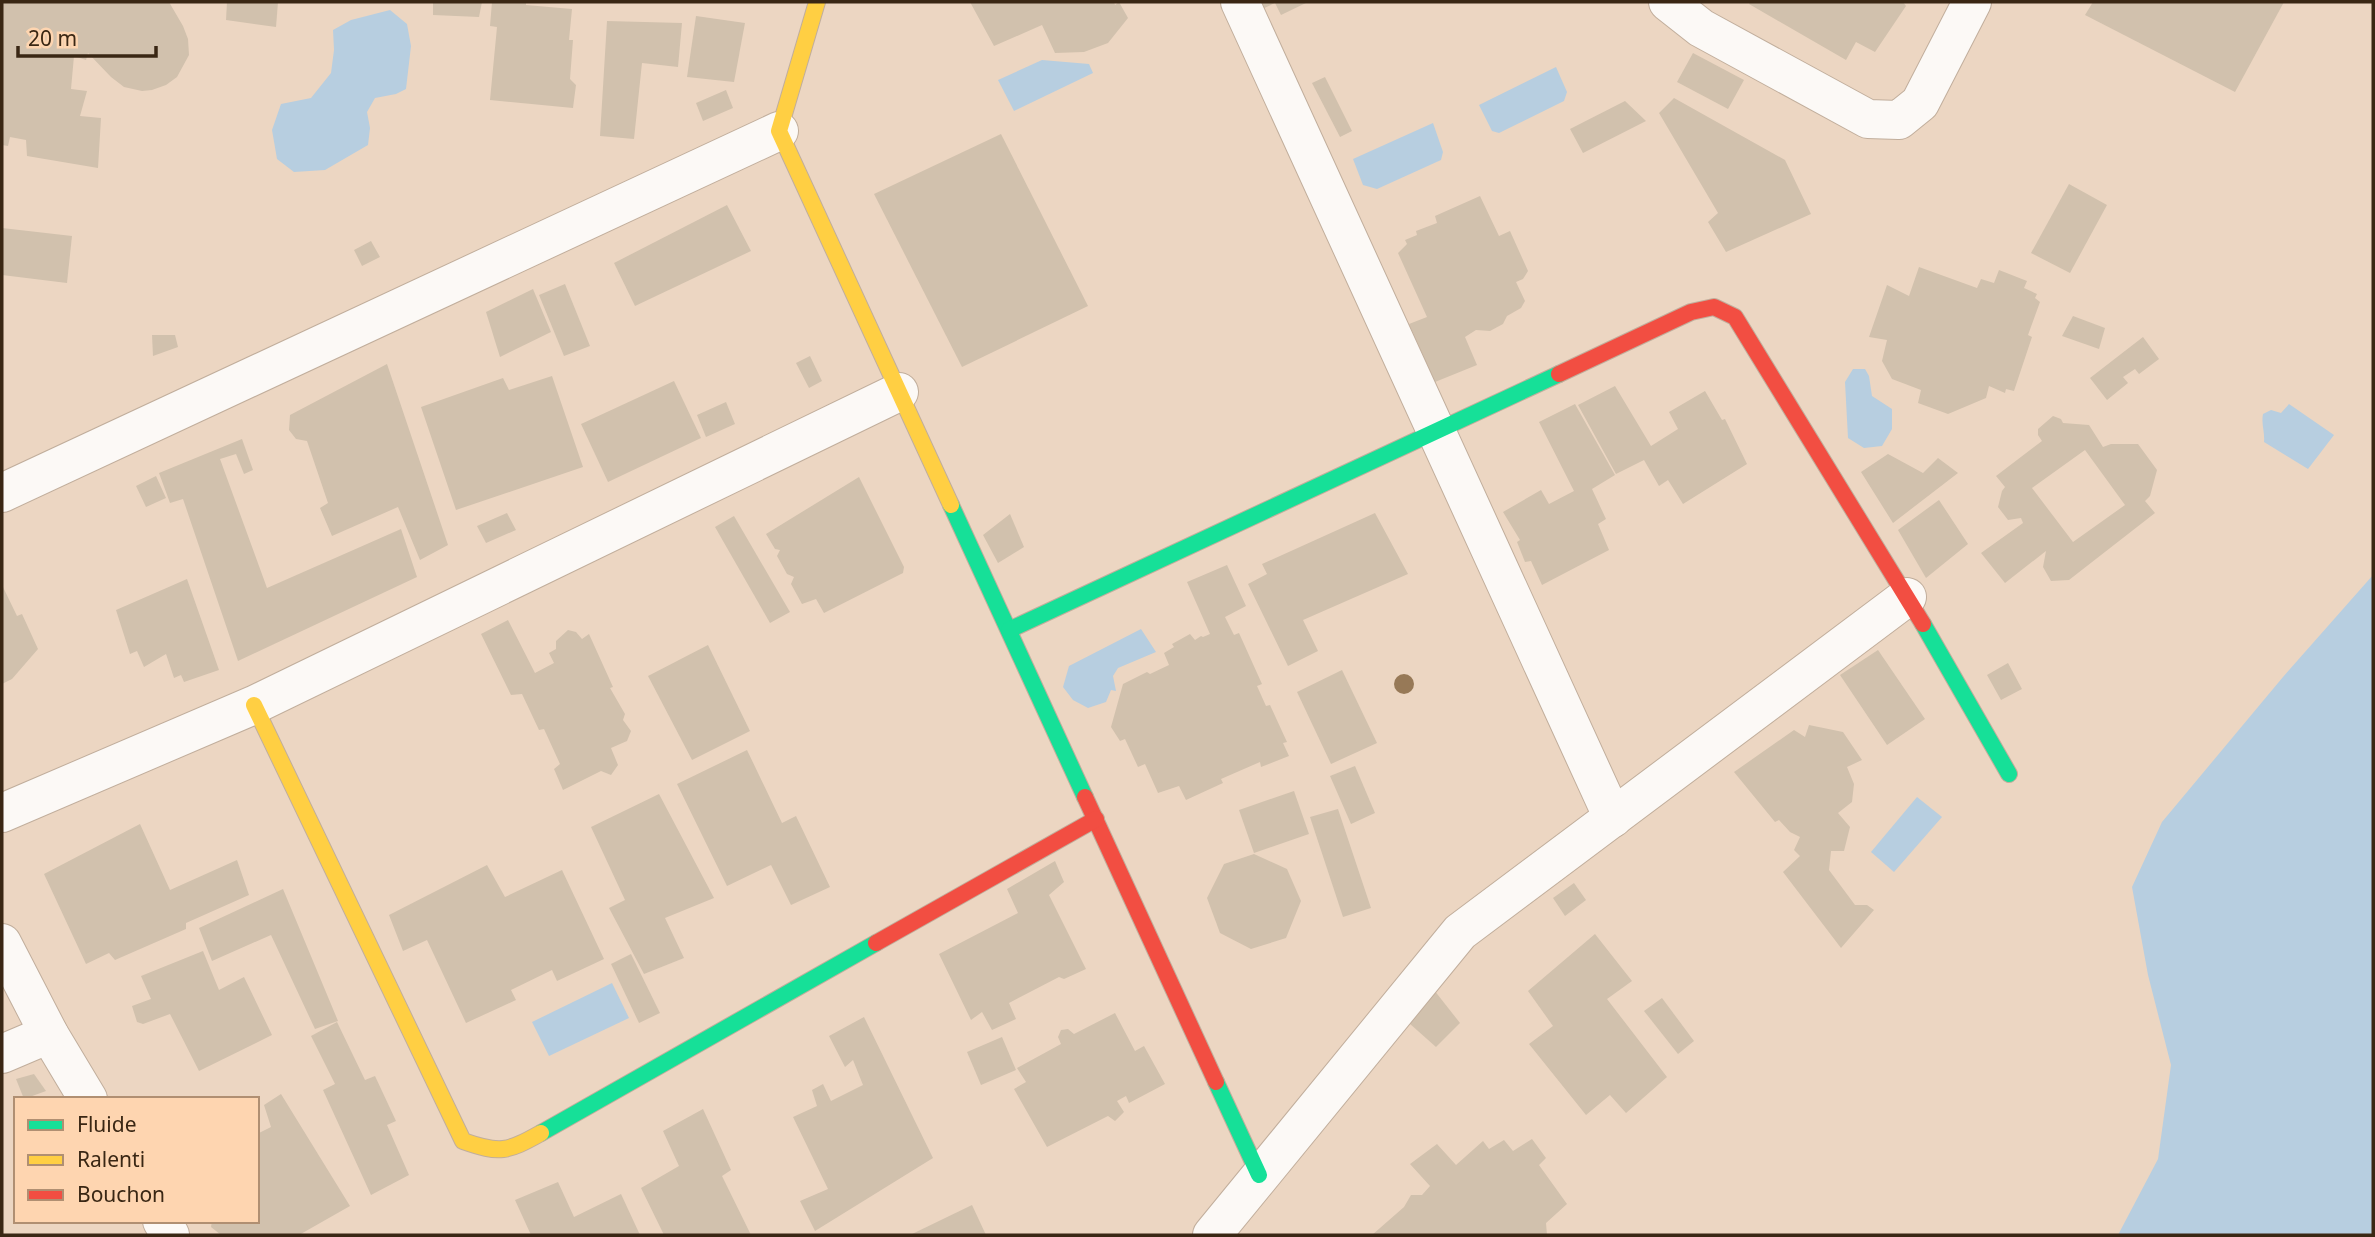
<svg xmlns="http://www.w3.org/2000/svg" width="2375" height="1237" font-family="'Noto Sans',sans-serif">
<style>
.water{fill:#b7cee0}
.building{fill:#d1c1ad;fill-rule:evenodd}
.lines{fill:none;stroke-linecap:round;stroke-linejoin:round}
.street-casing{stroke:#c1ae9c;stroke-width:40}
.fast-casing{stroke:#c1ae9c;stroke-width:18}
.slow-casing{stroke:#c1ae9c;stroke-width:18}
.jam-casing{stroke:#c1ae9c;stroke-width:18}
.street{stroke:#fcf9f6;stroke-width:38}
.fast{stroke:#16e098;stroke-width:16}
.slow{stroke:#ffcf43;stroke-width:16}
.jam{stroke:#f24e42;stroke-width:16}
.tree{fill:#977957}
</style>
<rect width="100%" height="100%" fill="#ecd6c2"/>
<g class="water">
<path d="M390,10L407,24L411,46L406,89L396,94L375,98L367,112L370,128L368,145L325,170L294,172L277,159L272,130L281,104L311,98L331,73L334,50L333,30L351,20Z"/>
<path d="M1042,60L1089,64L1093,73L1014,111L998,80Z"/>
<path d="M1556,67L1567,92L1564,101L1499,133L1492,131L1479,105Z"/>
<path d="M1433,123L1443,152L1441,160L1377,189L1363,185L1353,159Z"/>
<path d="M1853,369H1865L1869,376L1872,396L1892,409V429L1882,446L1864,448L1848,438L1845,382Z"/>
<path d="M2289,404L2334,435L2308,469L2264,442C2265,432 2261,424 2263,414L2271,410L2281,413Z"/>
<path d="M2373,575V1235H2118L2158,1159L2171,1065L2148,975L2132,887L2162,822L2283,677Z"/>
<path d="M1141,629L1156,652L1118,668L1113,676L1116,691L1111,690L1106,702L1088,708L1073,700L1063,687L1069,666Z"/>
<path d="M1917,797L1942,817L1894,872L1871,852Z"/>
<path d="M612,983L629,1018L549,1056L532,1022Z"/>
</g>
<g class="building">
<path d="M2,2H169L183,26L188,39L189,55L177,77L166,85L152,90L142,91L124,87L111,77L88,53L86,60L74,56L71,89L87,91L80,116L101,118L98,168L27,156L26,140L10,137L8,146L2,145Z"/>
<path d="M227,2H278L276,27L226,20Z"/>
<path d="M433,2H482L479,17L433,15Z"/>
<path d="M492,2H526V5L572,9L569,40H573L570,79L576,85L573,108L490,100L497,27L490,26Z"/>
<path d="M970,2H1114L1115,5L1119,2L1128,18L1108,43L1084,52L1055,53L1042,25L994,46Z"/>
<path d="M1256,2H1308L1281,15L1275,3L1260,10Z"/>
<path d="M1750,2H1903L1906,6L1875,52L1856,42L1846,60L1749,4Z"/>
<path d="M2093,2H2284L2235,92L2085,15Z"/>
<path d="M696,16L745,23L734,82L687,77Z"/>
<path d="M607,21L682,23L678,67L642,63L634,139L600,136Z"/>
<path d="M1693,53L1744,80L1728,109L1677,82Z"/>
<path d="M1325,77L1352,131L1340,137L1312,83Z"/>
<path d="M726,90L733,108L703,121L696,103Z"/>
<path d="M1674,98L1785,160L1811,214L1726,252L1708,222L1718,213L1659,113Z"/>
<path d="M1625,101L1646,121L1583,153L1570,129Z"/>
<path d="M1001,134L1088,306L962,367L874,194Z"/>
<path d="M2069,184L2107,205L2070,273L2031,253Z"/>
<path d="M1480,196L1499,236L1510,231L1528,271L1523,279L1516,282L1525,301L1521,308L1507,316L1503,324L1490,331L1476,330L1465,337L1477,365L1435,382L1409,324L1427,317L1398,253L1407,244L1405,240L1417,235L1416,231L1437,223L1435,216Z"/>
<path d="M727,205L751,251L635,306L614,263Z"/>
<path d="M2,228L72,236L67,283L2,275Z"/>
<path d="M371,241L380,257L362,266L354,250Z"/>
<path d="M1919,267L1977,288L1981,279L1994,283L1999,270L2027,281L2024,288L2037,294L2035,298L2040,302L2028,335L2032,337L2014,391L2006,389L2005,393L1989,386L1986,398L1948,414L1918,403L1921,390L1892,379L1882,361L1887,340L1869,337L1887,285L1909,296Z"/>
<path d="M565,284L590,346L564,356L539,295Z"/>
<path d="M533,289L551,332L500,357L486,312Z"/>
<path d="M2073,316L2105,328L2099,349L2062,336Z"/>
<path d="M152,335H175L178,347L153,356Z"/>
<path d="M2143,337L2159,359L2139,374L2135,369L2123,377L2128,383L2107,400L2090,378Z"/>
<path d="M810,356L822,381L809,388L796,363Z"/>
<path d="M387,364L448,545L420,560L398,507L332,536L320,508L328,503L307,441L296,439L289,430L290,415Z"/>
<path d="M552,376L583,467L456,510L421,407L503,378L509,390Z"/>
<path d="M674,381L701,438L608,482L581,424Z"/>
<path d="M1615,386L1651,446L1678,429L1669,412L1705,391L1722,420L1725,419L1747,464L1683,504L1668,480L1659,486L1644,460L1616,474L1578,405Z"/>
<path d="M726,402L735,424L706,437L697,415Z"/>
<path d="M1575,404L1615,475L1592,489L1606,519L1598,524L1609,550L1542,585L1531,561L1525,562L1517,542L1520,540L1503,512L1541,490L1549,504L1574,491L1539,422Z"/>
<path d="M2053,416L2061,419L2063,423L2089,425L2103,447L2111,444H2138L2157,470L2150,496L2145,501L2155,513L2069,580L2051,581L2043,567L2046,551L2005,583L1981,553L2023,523L2021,518L2008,520L1998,507L2002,491L2005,487L1996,476L2042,441L2038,435V429ZM2085,450L2125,505L2073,542L2032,488Z"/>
<path d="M242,439L253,470L244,474L236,454L220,459L267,588L401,529L417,577L238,661L183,499L170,503L159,473Z"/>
<path d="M1888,454L1923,473L1938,458L1958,473L1893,523L1861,472Z"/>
<path d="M156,476L166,498L146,507L136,486Z"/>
<path d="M859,477L904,567L903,573L824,613L816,599L802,604L791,584L794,577L787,574L777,556L780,550L775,549L766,534Z"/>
<path d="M1939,500L1968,544L1926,578L1898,530Z"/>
<path d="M507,513L516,530L486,543L477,526Z"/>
<path d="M1375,513L1408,574L1303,620L1318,651L1288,666L1248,584L1267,574L1262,564Z"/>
<path d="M1010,514L1024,547L998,563L983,535Z"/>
<path d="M734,516L790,612L770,623L715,527Z"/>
<path d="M1227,565L1246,606L1225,617L1234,635L1239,633L1262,684L1257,686L1266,706L1270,705L1287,742L1283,743L1289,756L1261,767L1260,762L1221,779L1223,783L1186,800L1179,786L1158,793L1145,764L1138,767L1125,739L1120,741L1111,727L1123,684L1147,672L1150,674L1169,665L1164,653L1174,647L1172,644L1190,634L1195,640L1201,636L1203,637L1210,634L1187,582Z"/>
<path d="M187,579L219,670L184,682L181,675L174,678L166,654L144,667L137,651L130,654L116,610Z"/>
<path d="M2,585L17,616L22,614L38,649L12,679L2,684Z"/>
<path d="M508,620L535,673L554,663L549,653L556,649V641L568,630L576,632L582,639L589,634L613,687L610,688L625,714L623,720L631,731L627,741L611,748L618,765L611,775L601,771L563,790L554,769L560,764L544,729L539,730L522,694L511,695L481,634Z"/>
<path d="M708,645L750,731L692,760L648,676Z"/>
<path d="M1878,650L1925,719L1887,745L1840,675Z"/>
<path d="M2008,663L2022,689L2001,700L1987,675Z"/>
<path d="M1342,670L1377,743L1331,764L1297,692Z"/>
<path d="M1809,725L1843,732L1862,760L1847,767L1854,784L1852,802L1838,813L1850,827L1844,851H1831L1829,870L1855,905H1867L1874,910L1841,948L1783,872L1800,856L1794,850L1800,837L1790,832L1779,820L1775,822L1734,772L1794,730L1805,737Z"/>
<path d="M747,750L782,823L796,816L830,887L791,905L771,865L727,886L677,784Z"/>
<path d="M1355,766L1375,813L1351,824L1330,776Z"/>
<path d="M1294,791L1309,834L1254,853L1239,810Z"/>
<path d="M659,794L714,898L665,918L684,958L644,974L609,908L625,900L591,827Z"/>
<path d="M1338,809L1371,908L1343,917L1310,817Z"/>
<path d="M140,824L170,890L237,860L249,895L186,923V929L115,960L109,953L86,964L44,874Z"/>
<path d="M1254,854L1287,869L1301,901L1286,938L1251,949L1220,933L1207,898L1224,864Z"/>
<path d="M1055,861L1064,882L1049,895L1086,969L1064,979L1059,977L1009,1003L1016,1019L992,1030L982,1012L971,1020L939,954L1018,913L1007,889Z"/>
<path d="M487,865L505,897L562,870L604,959L557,981L552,970L511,990L516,1000L466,1023L427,940L403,951L389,915Z"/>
<path d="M1574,883L1586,900L1565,916L1553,898Z"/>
<path d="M283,889L338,1021L315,1029L271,935L212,961L199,928Z"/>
<path d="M1595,934L1632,981L1607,999L1667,1077L1626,1113L1610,1095L1586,1115L1529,1044L1553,1026L1528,991Z"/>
<path d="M203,951L219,990L244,977L272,1035L199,1071L170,1014L143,1024L137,1022L132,1006L151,999L141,976Z"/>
<path d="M631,954L660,1013L639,1023L611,964Z"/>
<path d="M1434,990L1460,1023L1436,1047L1409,1023Z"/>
<path d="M1662,998L1694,1041L1678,1054L1644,1011Z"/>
<path d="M1115,1013L1135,1051L1144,1046L1165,1084L1129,1103L1126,1096L1117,1101L1124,1112L1115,1121L1108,1116L1047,1147L1014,1089L1026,1082L1017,1068L1061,1044L1058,1037L1061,1030L1068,1029L1074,1034Z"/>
<path d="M864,1017L933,1158L815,1231L800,1201L828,1189L793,1117L817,1106L812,1090L823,1084L831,1101L863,1085L853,1060L845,1067L829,1036Z"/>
<path d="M337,1022L365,1080L375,1076L396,1121L387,1125L409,1175L371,1195L323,1090L335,1084L311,1036Z"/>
<path d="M1002,1037L1016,1070L981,1085L967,1052Z"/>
<path d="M34,1074L46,1091L24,1099L16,1079Z"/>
<path d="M281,1094L350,1206L299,1235H221L211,1227L212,1221H257V1134L271,1127L264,1105Z"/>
<path d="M703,1109L731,1170L722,1176L751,1235H664L641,1188L679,1166L663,1131Z"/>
<path d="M1532,1139L1546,1158L1539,1165L1567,1204L1546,1223L1547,1235H1372L1404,1207L1411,1195H1422L1430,1186L1410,1164L1437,1144L1456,1165L1483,1141L1489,1149L1504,1140L1513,1151Z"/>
<path d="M558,1182L574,1217L621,1194L640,1235H531L515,1200Z"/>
<path d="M972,1205L986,1235H910Z"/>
</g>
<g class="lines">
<g class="street-casing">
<g id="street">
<path d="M1240,2L1613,818"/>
<path d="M1668,2L1701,28L1868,119L1899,120L1920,103L1972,2"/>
<path d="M2,493L779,131"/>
<path d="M2,813L254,705L899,392"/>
<path d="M2,943L49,1034L88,1099"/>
<path d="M2,1054L49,1034"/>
<path d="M162,1221L170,1235"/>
<path d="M1212,1235L1460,932L1907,597"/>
</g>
</g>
<g class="fast-casing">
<g id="fast">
<path d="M951,505L1085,797"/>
<path d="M1923,624L2009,774"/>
<path d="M1009,630L1559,374"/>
<path d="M1216,1082L1259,1175"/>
<path d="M541,1133L876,943"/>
</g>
</g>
<g class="slow-casing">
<g id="slow">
<path d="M817,2L779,131L951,505"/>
<path d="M254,705L463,1141C500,1154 507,1152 541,1133"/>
</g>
</g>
<g class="jam-casing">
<g id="jam">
<path d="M1559,374L1691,312L1714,307L1735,317L1923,624"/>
<path d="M1085,797L1216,1082"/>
<path d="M876,943L1096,819"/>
</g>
</g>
<use href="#street" class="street"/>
<use href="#fast" class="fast"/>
<use href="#slow" class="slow"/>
<use href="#jam" class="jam"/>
</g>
<circle class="tree" cx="1404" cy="684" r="10"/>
<rect width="2375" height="1237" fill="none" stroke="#3a2714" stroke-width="7"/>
<rect x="14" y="1097" width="245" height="126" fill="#fed5b0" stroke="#b08f72" stroke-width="2"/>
<rect x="28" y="1120" width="35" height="10" fill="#16e098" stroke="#b08f72" stroke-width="2"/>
<text x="77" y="1132" font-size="21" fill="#3a2714">Fluide</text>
<rect x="28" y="1155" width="35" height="10" fill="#ffcf43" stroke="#b08f72" stroke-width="2"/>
<text x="77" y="1167" font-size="21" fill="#3a2714">Ralenti</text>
<rect x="28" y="1190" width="35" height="10" fill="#f24e42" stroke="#b08f72" stroke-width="2"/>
<text x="77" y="1202" font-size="21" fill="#3a2714">Bouchon</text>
<path d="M18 46v10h138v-10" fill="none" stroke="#3a2714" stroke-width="3.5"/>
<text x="28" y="46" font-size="21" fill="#3a2714" stroke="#fed5b0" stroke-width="5" paint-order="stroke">20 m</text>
</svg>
